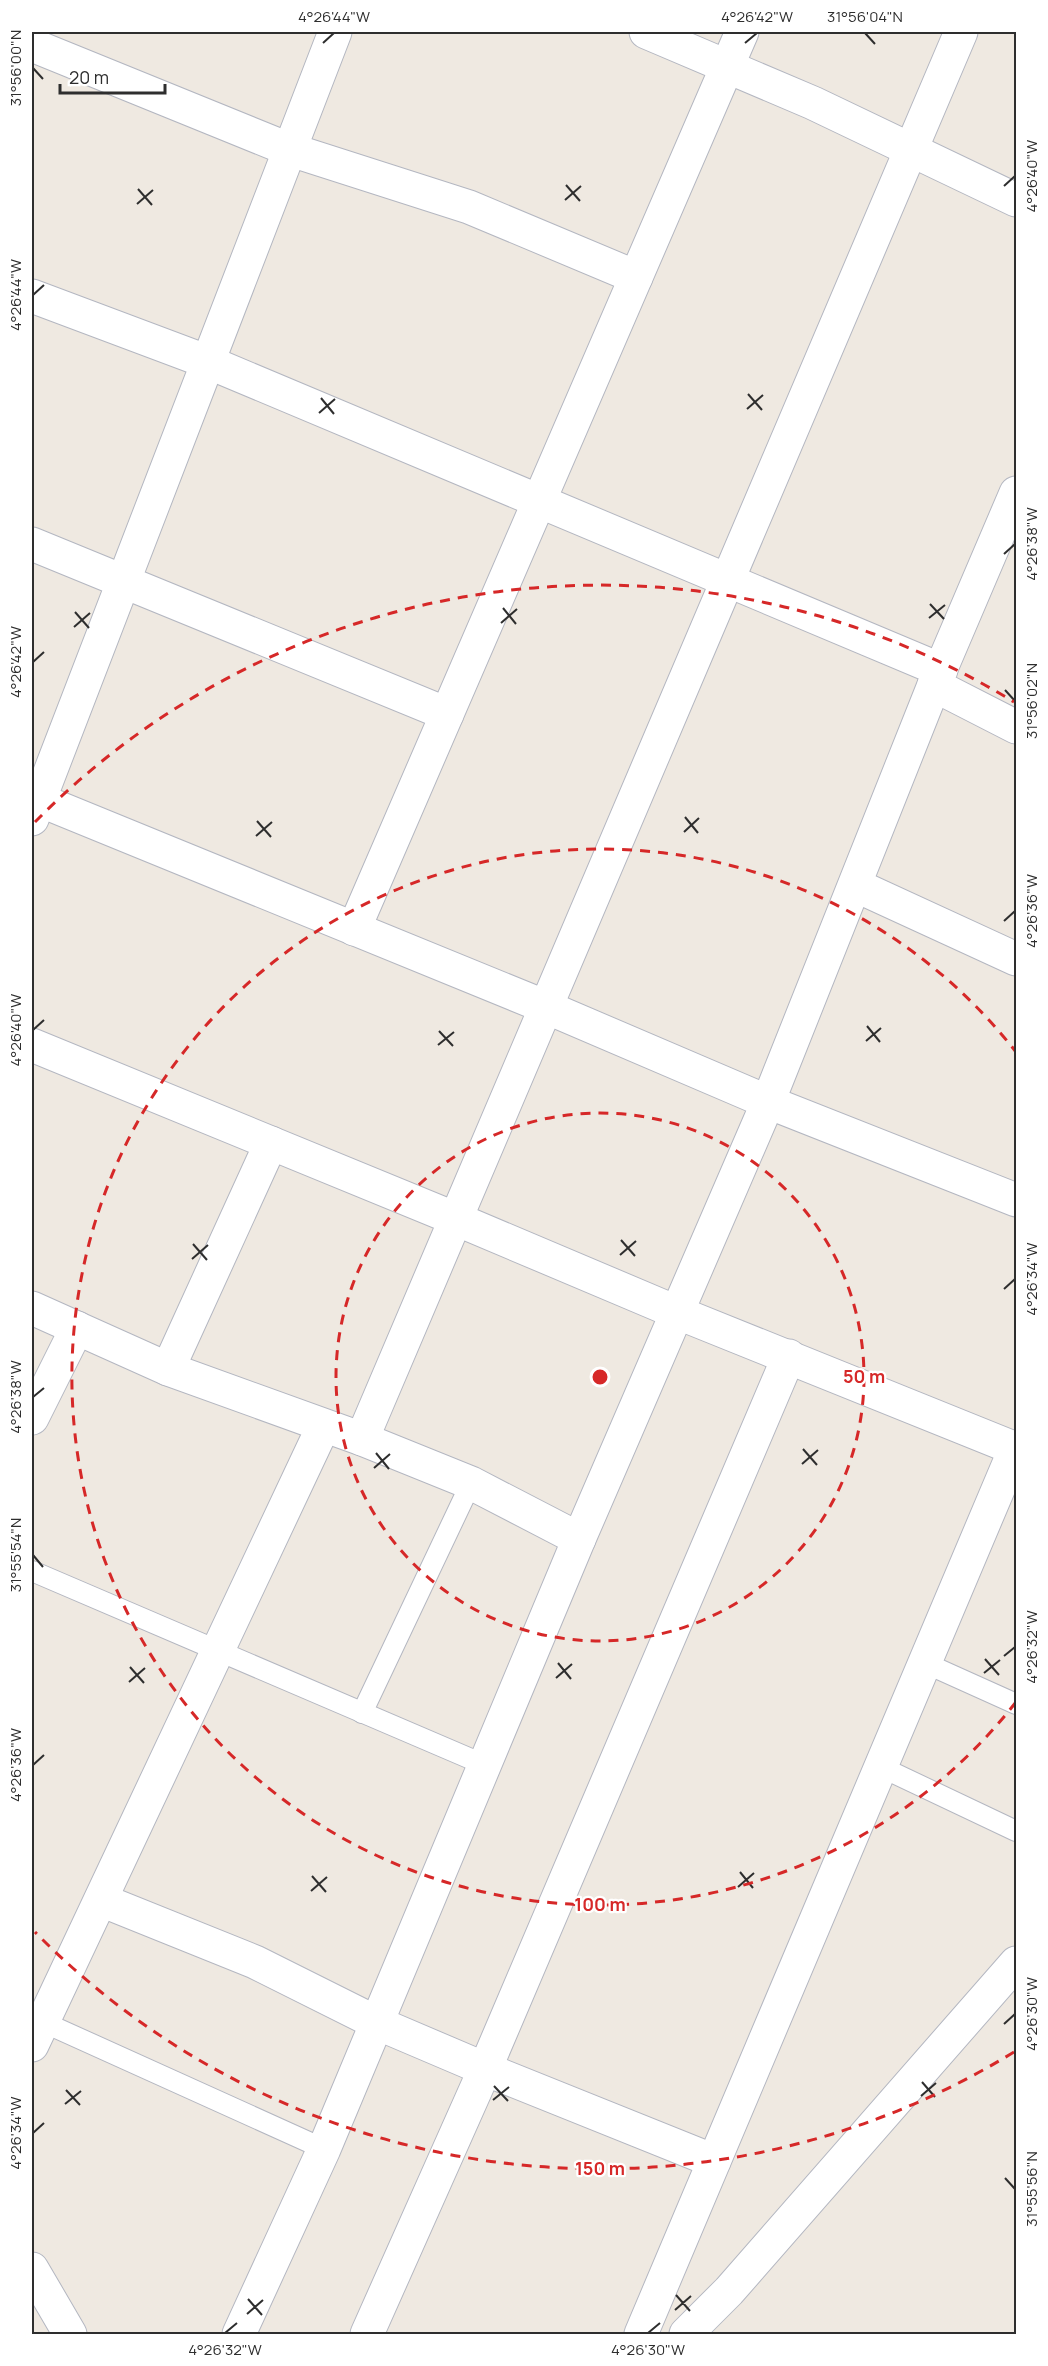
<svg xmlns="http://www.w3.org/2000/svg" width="1048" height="2366" font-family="Manrope,sans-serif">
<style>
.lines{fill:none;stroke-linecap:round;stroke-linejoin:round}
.lane-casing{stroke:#b4b7c1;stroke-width:22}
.street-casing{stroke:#b4b7c1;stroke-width:35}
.lane{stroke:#fff;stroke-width:20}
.street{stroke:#fff;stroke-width:33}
.ticks{fill:none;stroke:#2e2e2e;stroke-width:2}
.ring{fill:none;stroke:#d62828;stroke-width:3;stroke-dasharray:10 8}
.centre{fill:#d62828;stroke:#fff;stroke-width:3}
.ring-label{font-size:18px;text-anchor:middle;font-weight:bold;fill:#d62828;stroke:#fff;stroke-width:4.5;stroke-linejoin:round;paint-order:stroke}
.neatline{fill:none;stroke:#2e2e2e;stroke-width:2}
.ticks-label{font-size:15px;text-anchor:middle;fill:#2e2e2e}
</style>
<rect width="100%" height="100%" fill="#efe9e1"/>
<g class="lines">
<g class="lane-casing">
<g id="lane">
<path d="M32,1571L485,1765"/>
<path d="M925,1663L1016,1704"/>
<path d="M362,1713L471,1483"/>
<path d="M881,1767L1016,1831"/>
<path d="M43,2022L324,2149"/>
</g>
</g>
<g class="street-casing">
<g id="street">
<path d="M646,32L813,103L1016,200"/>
<path d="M32,45L288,149L469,207L636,277"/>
<path d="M32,296L208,362L941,670"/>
<path d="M32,544L447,714"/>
<path d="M934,685L1016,727"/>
<path d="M32,797L546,1007L768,1102L1016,1200"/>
<path d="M32,819L335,32"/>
<path d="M855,885L1016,959"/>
<path d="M354,929L742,32"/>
<path d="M32,1045L456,1219L676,1312L1016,1449"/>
<path d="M32,1308L168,1369L362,1439L471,1483L579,1539"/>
<path d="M168,1369L271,1143"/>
<path d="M32,1418L77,1328"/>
<path d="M362,1439L961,32"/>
<path d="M101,1900L255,1962L377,2023L485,2069L714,2161"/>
<path d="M32,2045L323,1427"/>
<path d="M32,2269L70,2334"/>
<path d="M239,2334L324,2149L579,1539L768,1102L934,685L1016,493"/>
<path d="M367,2334L485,2069L789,1356"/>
<path d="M641,2334L1016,1447"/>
<path d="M686,2334L729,2291L1016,1963"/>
</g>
</g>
<use href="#lane" class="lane"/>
<use href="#street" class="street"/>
</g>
<path class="ticks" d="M865,33L875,44M323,43L334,33M745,43L757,33M33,68L43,79M566,185L580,201M1004,186L1015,176M138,189L152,205M565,200L581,186M137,204L153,190M33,295L44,285M748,394L762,410M321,398L334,414M747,409L763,395M319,413L335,399M1004,554L1015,544M930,604L944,619M503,608L516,624M75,612L89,628M929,618L945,605M501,623L517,609M74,627L90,613M33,662L44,652M1005,690L1015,701M685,817L698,833M257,821L271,837M684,832L699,818M256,836L272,822M1004,921L1015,911M867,1026L880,1042M33,1030L44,1020M439,1031L453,1046M866,1041L881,1028M438,1045L454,1032M621,1240L635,1256M193,1244L207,1260M620,1255L636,1241M192,1259L208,1245M1004,1289L1015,1279M33,1397L44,1388M803,1449L817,1465M376,1453L389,1469M802,1464L818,1450M374,1468L390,1454M33,1555L43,1567M1004,1656L1015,1647M985,1659L999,1675M558,1663L571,1679M130,1667L144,1683M984,1673L1000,1660M556,1678L572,1664M129,1682L145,1668M33,1765L44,1755M740,1872L753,1888M312,1876L326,1892M738,1887L754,1873M311,1891L327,1877M1004,2024L1015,2014M922,2082L935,2097M494,2086L508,2101M66,2090L80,2105M921,2096L936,2083M493,2100L509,2087M65,2104L81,2091M33,2133L44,2123M1005,2178L1015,2189M676,2295L690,2311M248,2299L262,2315M675,2310L691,2296M247,2314L263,2300M225,2333L237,2323M648,2333L660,2323"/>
<g class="ring">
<circle cx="600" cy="1377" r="264"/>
<path d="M1016 1702A528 528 0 1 1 1016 1052"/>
<path d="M1014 2052A792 792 0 0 1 35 1932M35 822A792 792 0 0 1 1014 702"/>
</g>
<circle cx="600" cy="1377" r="9" class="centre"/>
<g class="ring-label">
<text x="864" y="1383">50 m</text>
<text x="600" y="1911">100 m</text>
<text x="600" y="2175">150 m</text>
</g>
<rect width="1048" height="2366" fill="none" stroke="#ffffff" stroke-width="66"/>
<path d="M60 84v9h105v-9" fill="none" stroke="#2e2e2e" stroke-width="3"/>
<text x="69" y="84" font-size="18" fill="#2e2e2e" stroke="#ffffff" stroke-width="4.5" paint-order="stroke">20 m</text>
<rect x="33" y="33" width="982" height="2300" class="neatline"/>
<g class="ticks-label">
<text x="334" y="22">4°26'44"W</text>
<text x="757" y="22">4°26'42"W</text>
<text x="865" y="22">31°56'04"N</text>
<text transform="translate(16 68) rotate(-90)" y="5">31°56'00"N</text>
<text transform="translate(1032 176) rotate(-90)" y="5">4°26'40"W</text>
<text transform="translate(16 295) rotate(-90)" y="5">4°26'44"W</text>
<text transform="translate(1032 544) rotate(-90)" y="5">4°26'38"W</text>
<text transform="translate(16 662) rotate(-90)" y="5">4°26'42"W</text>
<text transform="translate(1032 701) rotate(-90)" y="5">31°56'02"N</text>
<text transform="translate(1032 911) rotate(-90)" y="5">4°26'36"W</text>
<text transform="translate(16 1030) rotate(-90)" y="5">4°26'40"W</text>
<text transform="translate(1032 1279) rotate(-90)" y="5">4°26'34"W</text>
<text transform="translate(16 1397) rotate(-90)" y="5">4°26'38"W</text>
<text transform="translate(16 1555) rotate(-90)" y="5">31°55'54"N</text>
<text transform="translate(1032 1647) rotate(-90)" y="5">4°26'32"W</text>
<text transform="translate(16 1765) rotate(-90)" y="5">4°26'36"W</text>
<text transform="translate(1032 2014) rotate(-90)" y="5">4°26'30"W</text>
<text transform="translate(16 2133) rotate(-90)" y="5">4°26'34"W</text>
<text transform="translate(1032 2189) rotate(-90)" y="5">31°55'56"N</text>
<text x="225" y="2355">4°26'32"W</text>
<text x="648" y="2355">4°26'30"W</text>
</g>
</svg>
